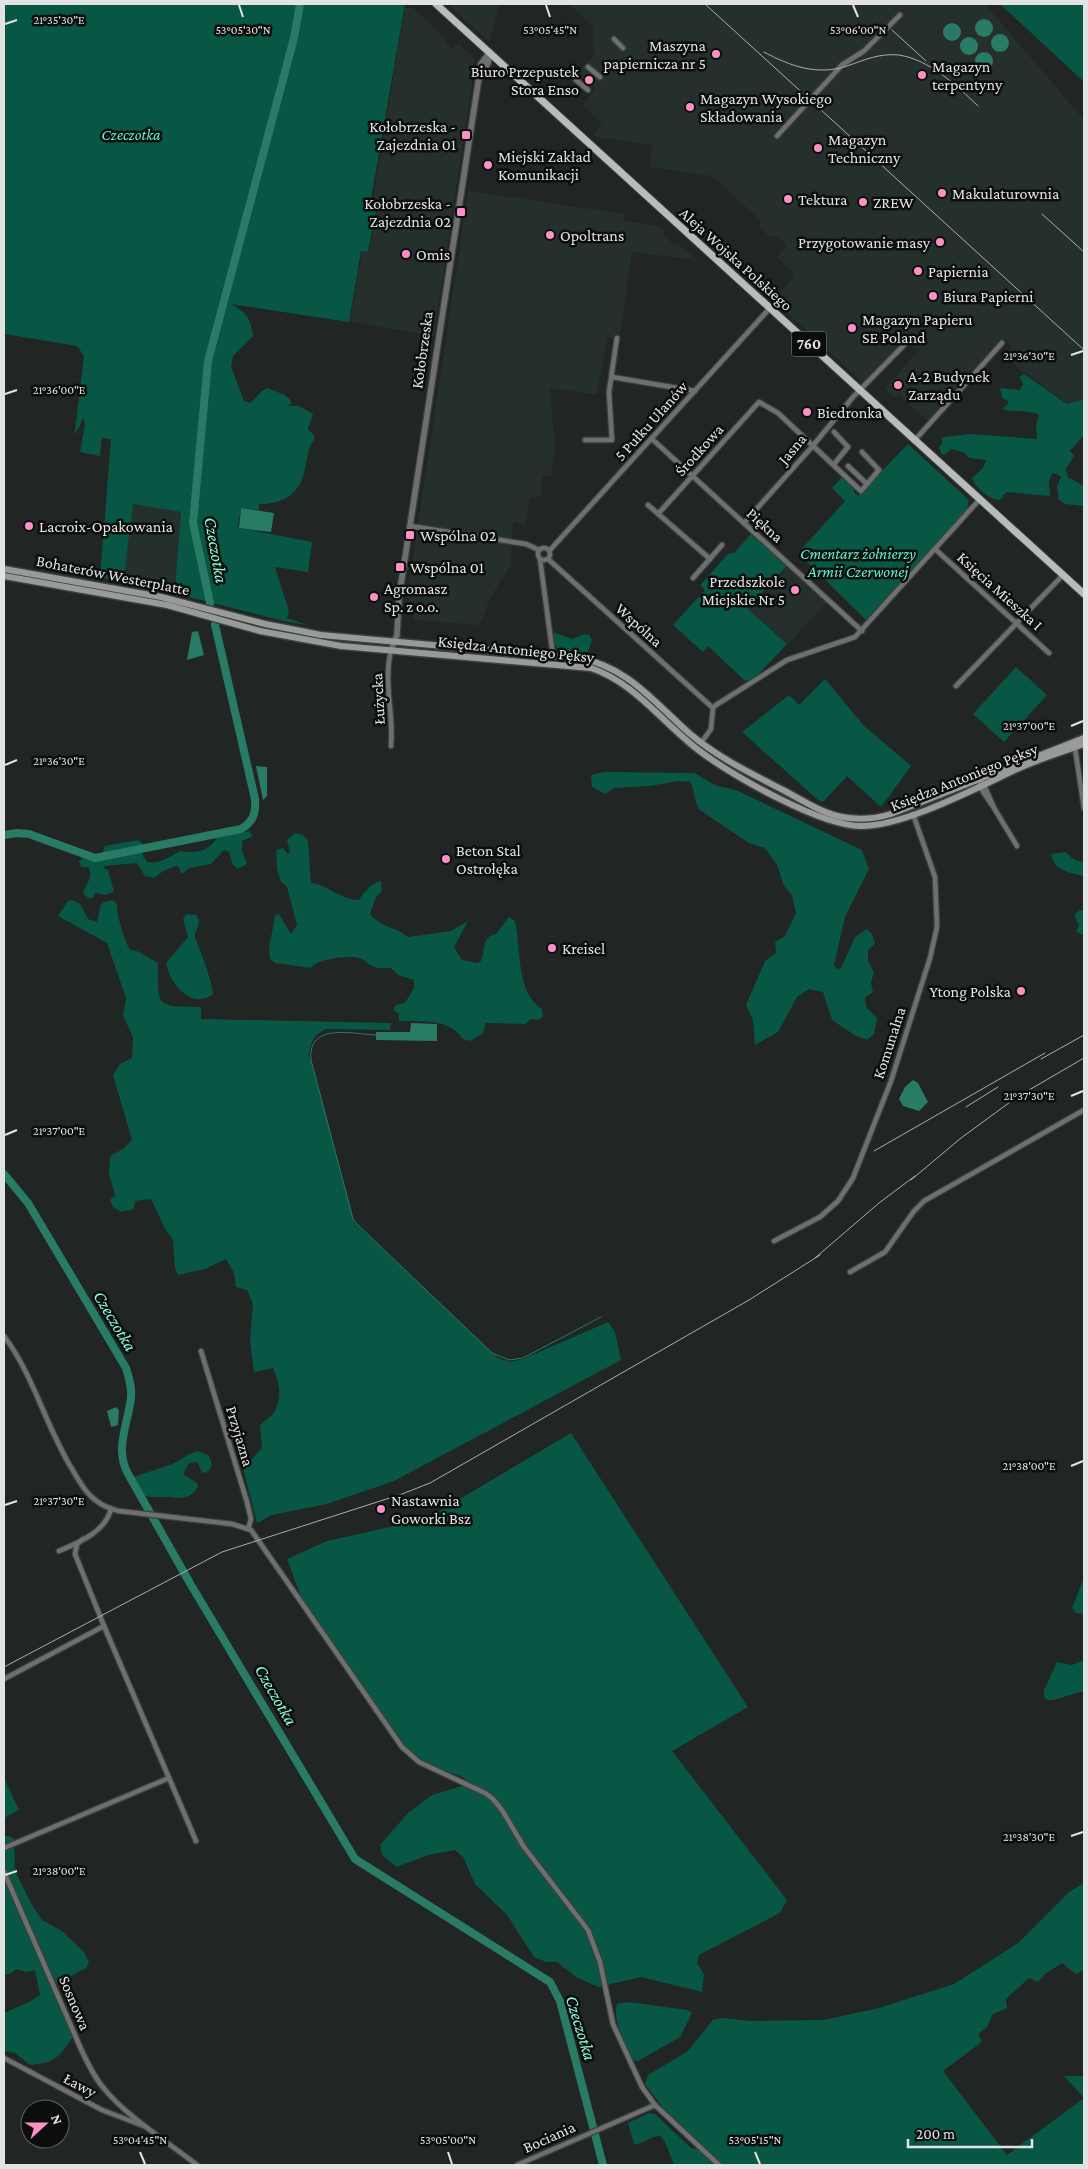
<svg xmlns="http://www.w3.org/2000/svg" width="1088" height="2169" font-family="'Crimson Pro',serif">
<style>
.built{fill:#25302c}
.green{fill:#075744}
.water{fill:#287b64}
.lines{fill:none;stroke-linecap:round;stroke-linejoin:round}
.stream{stroke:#287b64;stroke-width:1}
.river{stroke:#287b64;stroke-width:8}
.minor-casing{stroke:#3c403f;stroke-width:7}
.tertiary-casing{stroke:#3c403f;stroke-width:8}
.secondary-casing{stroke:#3c403f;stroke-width:9}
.primary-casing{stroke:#3c403f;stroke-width:9}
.minor{stroke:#6e706f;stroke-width:4.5}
.tertiary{stroke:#6e706f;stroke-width:5.5}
.secondary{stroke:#989b9a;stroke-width:6}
.primary{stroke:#b8bdbb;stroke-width:7}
.rail{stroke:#aaadac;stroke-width:1}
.ticks{fill:none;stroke:#e2e4e3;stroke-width:2}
.poi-dot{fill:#fc8fc3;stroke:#0c0e0d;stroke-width:2}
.labels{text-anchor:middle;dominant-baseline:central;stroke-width:5;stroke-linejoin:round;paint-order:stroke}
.shield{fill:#0c0e0d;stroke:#a2a4a3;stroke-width:1}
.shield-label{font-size:15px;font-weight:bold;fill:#e2e4e3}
.poi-label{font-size:16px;fill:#e2e4e3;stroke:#0c0e0d;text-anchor:start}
.park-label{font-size:16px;font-style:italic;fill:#60f3c9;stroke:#0c0e0d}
.street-label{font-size:16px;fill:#e2e4e3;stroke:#0c0e0d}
.water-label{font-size:18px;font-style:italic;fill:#8efad7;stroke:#0c0e0d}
.ticks-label{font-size:12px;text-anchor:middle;fill:#e2e4e3;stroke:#0c0e0d;stroke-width:5;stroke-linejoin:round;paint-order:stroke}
</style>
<rect width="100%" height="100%" fill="#212524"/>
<g class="built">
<path d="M448,4H499L489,42Z"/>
<path d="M569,4H985L1084,120V415L1005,358L1011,349V345L1005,339L928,421L899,395L895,398L885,389L919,350L904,343L867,382L865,379L862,382L773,300L794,277L792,271L777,257L787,245L777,237L769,236L758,226L762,222L712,176L649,167L652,145L596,137L593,134L602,123L583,105L595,88L577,73L594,55L593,26Z"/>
<path d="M405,8H413L442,36L451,49L459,44L473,57L475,63L434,336L350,321L362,252H369L379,200L373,198Z"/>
<path d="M468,191L625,214L624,220L660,227L665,232L663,234L674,245L677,243L697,260L632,252L619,339L607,337L597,395L550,388L555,449L551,476H543L540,497H530L525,524L513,522L511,565L490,598L480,625L414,620L408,591Z"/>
<path d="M133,504L181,512L175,586L124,577Z"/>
<path d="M788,567L827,602L788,644L750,610Z"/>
</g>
<g class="green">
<path d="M4,4H405L371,199L378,200L368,252L361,251L349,322L231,304C246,312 251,319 253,336L233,356L231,366L244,401L250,403C257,398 260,391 267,388L285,395L291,400V404L288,406H299L313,414L308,429L314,435V440C306,451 308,460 304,473C299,495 280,505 259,504V510L241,508L238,526L240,528L312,542L308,572L275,567L289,611L287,618L307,625L283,621L150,587L151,582L175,586L181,512L133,504L124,577L133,579L135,585L100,577L111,439L102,438L100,456L80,452L85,424L83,418L79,428L73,436L75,431L84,356L77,346L4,334Z"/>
<path d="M1000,4H1084V125V82Z"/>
<path d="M1024,374L1067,404L1083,400L1084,394V435L1070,451L1074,456L1066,469L1068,477L1084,486V506L1065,504L1059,500L1057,487L1061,477L1055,473L1052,474L1049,481L1050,496L1006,492L1000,500C989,500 976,488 972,478L983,468L986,460L969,458L965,453L952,449L944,455L941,453L939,446L942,444V438L945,437L970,434L1037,439L1036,425L1039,415C1029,409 1013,413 1002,409L1008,404V401L1002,398L1000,388L1020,390L1023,384L1019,377Z"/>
<path d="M908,444L969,500L967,510L866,620L798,553L845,501L832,488L843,476L856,487L853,491L858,496Z"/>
<path d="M751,534L787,566L748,609L787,644L754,679L745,681L708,646L703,652L673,625L705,590L700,585L728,554L734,553Z"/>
<path d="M553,632L572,639L584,634L589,635L592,640L588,652L584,653L558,650L554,644Z"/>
<path d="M1016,667L1047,695L1004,742L973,714Z"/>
<path d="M825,679L864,726L911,766L881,807L847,776L823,802L818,800L742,732L789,695L799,705Z"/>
<path d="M605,772L694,773L715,785L738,791L862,850L869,869L845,917L834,965L837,969L841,968L855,937L867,929L872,934L875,944L868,950V961L874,972L871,983L873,992L865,998L866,1007L877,1018L874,1034L867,1040L856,1036L832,1020L823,992L809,989L797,997L778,1032L755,1045L753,1020L746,1005L765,961L776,953L775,942L785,936L796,913L792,895L784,886L777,865L765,848L749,843L700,810C693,801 696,792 690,782L678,781L650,786L614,788L605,794L592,787L591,775Z"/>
<path d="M249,831L253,836L242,841V851L247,864L238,869L233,865L229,852L224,850L211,864L189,868L182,874L178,866C169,867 161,872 154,878L145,876L137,863L104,866V868L108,870L114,891L106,895L95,893L93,898H88L83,893C86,883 94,878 88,867H81L79,861L84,857L88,860L100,859L105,846L138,840L143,844L141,852L147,862C160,865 169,856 181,851C196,854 209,851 217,838Z"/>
<path d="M295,833L303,835L308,841L311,883C326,884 343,901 359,900C364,892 371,883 381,881L382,891L376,897L370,914C380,927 396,927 408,937L451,931L468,921L454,947L462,960L477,963L481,961C486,948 481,937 496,934L509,917L515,921C521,949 516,993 542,1009L543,1017L538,1020L531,1019L525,1024L486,1023L483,1033L470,1041L463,1039C449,1018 422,1022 399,1021V1014L393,1010L396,1005L405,1003L414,988V980L398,975L391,968C385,968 377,969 372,966C367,964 364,959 359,958C349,955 316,959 311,968L275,963L270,959L269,948L275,916L279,914L291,934L297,925L287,887L281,882L277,869L276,850L283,848L288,854L290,852L287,840Z"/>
<path d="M1065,852L1075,860L1084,862V876C1070,873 1054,871 1051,854Z"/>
<path d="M72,900L80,904L88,919L97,922L101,904C107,901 112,898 117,904C117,917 124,939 130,950L137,951L158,963C158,1008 155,1006 201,1007V1019L391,1023L390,1030L326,1029C314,1035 311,1041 309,1054L354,1222L498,1358L510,1362L523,1359L608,1322L615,1332L621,1360L394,1481L327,1504L272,1515L257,1523L243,1468L262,1448L260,1426C263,1421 268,1419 272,1415C283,1400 280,1384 273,1368L254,1372L250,1340L253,1304L247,1290L236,1287L234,1273L226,1259L205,1269L178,1275L175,1268L173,1240L165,1229L151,1199L135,1201L134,1209L121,1212L113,1207L110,1200L115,1195L109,1174L110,1156L123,1149L132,1140L113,1075L120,1064L132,1058L133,1037L123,1016L126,998L107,943L58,916L68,901Z"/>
<path d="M1080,910H1084V934H1080L1076,931L1079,925L1074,915Z"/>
<path d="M187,914L196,915C203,924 195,928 195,937C200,950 212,980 213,994C191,1011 169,982 166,963L188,937L183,919Z"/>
<path d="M571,1433L748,1707L672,1751L787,1900L780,1913L699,1955L697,1963L704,1974L702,1992L641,1977L598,1987L576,1977L557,1962H546L534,1957L507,1915L475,1884L463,1857L455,1850L428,1855L397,1867L382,1855L380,1845L408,1813L432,1795L465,1785V1778L428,1764L403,1745L301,1597L287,1559L327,1541L426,1519Z"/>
<path d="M198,1451L208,1455C213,1463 213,1467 206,1473L202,1472L197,1462L189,1463L183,1474L197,1483L198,1487C190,1499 182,1499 170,1497C152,1496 138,1503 133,1477C145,1473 158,1469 170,1465C181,1461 188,1453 198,1451Z"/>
<path d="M1084,1578V1614L1076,1613L1072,1608C1077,1597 1079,1588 1084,1578Z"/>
<path d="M1084,1660V1691L1053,1700H1048L1044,1697V1690L1057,1662L1072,1665Z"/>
<path d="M4,1778L19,1810L4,1818Z"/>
<path d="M9,1836L14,1839L15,1871L32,1905L42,1920L62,1931L84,1952L89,1962L86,1968L52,1986L74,2035C60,2056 56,2063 30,2065L15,2053L4,2051V2013L29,2002L40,1995L35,1970L26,1972L16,1969L10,1974H4V1837Z"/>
<path d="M1084,1883V1970L1076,1974L1062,1963L1045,1974L1038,1982L1029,1978L1006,1999L1007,2008L993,2014L987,2027L978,2034L982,2042L943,2071L1007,2155L1084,2098L1064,2076H1084V2165H674L665,2142L660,2136C650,2136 642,2145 634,2144L628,2123L649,2113L655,2114L691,2148L696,2149L697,2141L663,2108L645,2084L648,2075L688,2051L713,2020L721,2018L751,2021L824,2020L879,2008L954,1984L1018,1943L1069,1892Z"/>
<path d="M629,2002L688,2010L692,2013L680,2037L638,2061L633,2060C626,2045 612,2021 617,2004Z"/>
</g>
<g class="water">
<circle cx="984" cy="28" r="9"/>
<circle cx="952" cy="32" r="9"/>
<circle cx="1000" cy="43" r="9"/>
<circle cx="969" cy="46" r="9"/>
<circle cx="984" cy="61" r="9"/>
<path d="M241,508L274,513L271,532L239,528Z"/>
<path d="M198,631L204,655L187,660L192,632Z"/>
<path d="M256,766L267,767V796L263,800Z"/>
<path d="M411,1023L437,1024V1041L376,1040V1032H410Z"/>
<path d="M913,1080L918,1083L928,1102L919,1111L903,1106L899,1099L905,1087Z"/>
<path d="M116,1407L119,1410L118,1425L111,1427L107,1411Z"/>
</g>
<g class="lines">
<path class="stream" d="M376,1035C353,1034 307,1022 311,1060L353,1219L357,1224L492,1353L509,1360L523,1358L601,1317"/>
<g class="river">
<path d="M210,603L193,523L208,361L294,38L300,4"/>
<path d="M4,835L17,833L29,834L95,858L241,829C253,822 256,814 255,799L215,625"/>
<path d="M4,1174L28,1203L126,1368C129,1378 132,1387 131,1398C128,1423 115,1448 127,1472L191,1585L355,1859L550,1982L560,2001L603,2165"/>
</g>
<g class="minor-casing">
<g id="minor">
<path d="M614,39L623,48"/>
<path d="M588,67L600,77"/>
<path d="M576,80L588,90"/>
<path d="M777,136L842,65L864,51L900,15"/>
<path d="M612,377L695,391"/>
<path d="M652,439L862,631"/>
<path d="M585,440H612L609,392L617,338"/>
<path d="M914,441L1002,343"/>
<path d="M834,464L848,447L834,432"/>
<path d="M848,466L867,484"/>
<path d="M648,505L710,559"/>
<path d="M658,514L759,402L778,413L861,491L879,470L862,452"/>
<path d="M744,523L811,448L853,397L905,344"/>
<path d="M410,526L526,544L539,550"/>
<circle cx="544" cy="554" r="6"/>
<path d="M935,549L1049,653"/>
<path d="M550,550L770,308"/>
<path d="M540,559L553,656"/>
<path d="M548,559L713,708"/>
<path d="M693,578L722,545"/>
<path d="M391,650C383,685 394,712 391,746"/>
<path d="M956,686L1063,575"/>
<path d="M701,743L711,729L713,708L716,705L787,660L855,637L980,499"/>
<path d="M1075,748L1084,808"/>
<path d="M980,778V787L992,805"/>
<path d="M983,783L994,808L1017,846"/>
<path d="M774,1241L820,1217L838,1201L853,1178L891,1081L930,958L937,927L935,877L913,814"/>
<path d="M850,1272L885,1252L914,1211L924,1201L1084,1110"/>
<path d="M4,1336C34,1376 46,1427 72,1469C79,1481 86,1494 98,1502C104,1507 112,1509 119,1511L232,1524L251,1530L402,1747L419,1762L485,1793L493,1799L502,1810L524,1847L588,1930L600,1962L613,2024L642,2087L655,2105L719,2165"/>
<path d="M201,1351L247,1502L251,1519L248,1529"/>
<path d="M59,1551C80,1542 105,1532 111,1509"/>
<path d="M104,1626L196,1841"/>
<path d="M4,1679L104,1626L75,1554L77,1544L83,1539"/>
<path d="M4,1848L169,1778"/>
<path d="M4,1872L81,2049C87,2062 93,2075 102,2086C124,2115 168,2142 197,2165"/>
<path d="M4,2058L102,2110L144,2126"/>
<path d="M517,2165L655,2105"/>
</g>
</g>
<g class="tertiary-casing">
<g id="tertiary">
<path d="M481,77L488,63L490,53"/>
<path d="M391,650L397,635L399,597L481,64L490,52"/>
</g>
</g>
<g class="secondary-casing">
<g id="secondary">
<path d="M4,569L161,597L265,624L321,635L577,658C626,665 654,702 689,733C717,757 750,773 783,790C802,800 821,813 842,817C858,820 875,819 891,814L1084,738"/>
<path d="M4,576L167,605L260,631L341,646L591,668C636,683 664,725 701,752C735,777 821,826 861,826C905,826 976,788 1017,769C1039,759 1062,752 1084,744"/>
</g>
</g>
<g class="primary-casing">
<path id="primary" d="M436,4L1084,594"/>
</g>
<use href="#minor" class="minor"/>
<use href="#tertiary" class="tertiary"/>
<use href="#secondary" class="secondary"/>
<use href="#primary" class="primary"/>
<g class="rail">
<path d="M705,4L1084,350"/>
<path d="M892,30L926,61"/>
<path d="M764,52C790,66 817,76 847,66C864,60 880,53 899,55C930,60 956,85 978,106"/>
<path d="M1042,214L1084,252"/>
<path d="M1041,1059L1084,1035"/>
<path d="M966,1107L998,1087"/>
<path d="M874,1151L1045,1053"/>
<path d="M911,1180L961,1138L1017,1097L1084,1058"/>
<path d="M815,1258L879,1203L915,1176"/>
<path d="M4,1667L222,1552L402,1494L430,1483L749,1300L820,1255"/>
</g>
</g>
<path class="ticks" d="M239,5L243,17M546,5L550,17M853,5L858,17M5,24L17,20M1071,355L1083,351M5,394L17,390M1071,726L1083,721M5,765L17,760M1071,1096L1083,1091M5,1135L17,1130M1071,1466L1083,1461M5,1505L17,1501M1071,1836L1083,1832M5,1875L17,1871M140,2152L145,2164M448,2152L452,2164M755,2152L760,2164"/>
<g class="poi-dot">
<circle cx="716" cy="54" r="5"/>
<circle cx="922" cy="75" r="5"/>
<circle cx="589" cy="80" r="5"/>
<circle cx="690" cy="107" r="5"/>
<rect x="461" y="130" width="10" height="10" rx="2.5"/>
<circle cx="818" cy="148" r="5"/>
<circle cx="488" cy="165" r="5"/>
<circle cx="942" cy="193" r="5"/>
<circle cx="788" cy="199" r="5"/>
<circle cx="863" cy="202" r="5"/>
<rect x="456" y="207" width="10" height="10" rx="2.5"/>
<circle cx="550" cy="235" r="5"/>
<circle cx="940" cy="242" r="5"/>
<circle cx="406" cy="254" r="5"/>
<circle cx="918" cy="271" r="5"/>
<circle cx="933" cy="296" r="5"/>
<circle cx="852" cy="328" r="5"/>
<circle cx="898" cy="385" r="5"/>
<circle cx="807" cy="412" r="5"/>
<circle cx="29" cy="526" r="5"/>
<rect x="405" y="530" width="10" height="10" rx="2.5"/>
<rect x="395" y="562" width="10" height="10" rx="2.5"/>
<circle cx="795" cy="590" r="5"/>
<circle cx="374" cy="597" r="5"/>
<circle cx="446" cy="859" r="5"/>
<circle cx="552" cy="948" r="5"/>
<circle cx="1021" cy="991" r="5"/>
<circle cx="381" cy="1509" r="5"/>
</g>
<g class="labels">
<rect class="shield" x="791.5" y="331.5" width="35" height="25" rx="4"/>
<g class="shield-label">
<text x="809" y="344">760</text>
</g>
<g class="poi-label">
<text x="706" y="45" text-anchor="end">Maszyna<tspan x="706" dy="18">papiernicza nr 5</tspan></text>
<text x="932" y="66">Magazyn<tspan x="932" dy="18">terpentyny</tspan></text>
<text x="579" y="71" text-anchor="end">Biuro Przepustek<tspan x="579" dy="18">Stora Enso</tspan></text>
<text x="700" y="98">Magazyn Wysokiego<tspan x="700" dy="18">Składowania</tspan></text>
<text x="456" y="126" text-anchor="end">Kołobrzeska -<tspan x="456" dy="18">Zajezdnia 01</tspan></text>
<text x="828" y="139">Magazyn<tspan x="828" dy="18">Techniczny</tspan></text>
<text x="498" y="156">Miejski Zakład<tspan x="498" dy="18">Komunikacji</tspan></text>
<text x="952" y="193">Makulaturownia</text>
<text x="798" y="199">Tektura</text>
<text x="873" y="202">ZREW</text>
<text x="451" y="203" text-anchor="end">Kołobrzeska -<tspan x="451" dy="18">Zajezdnia 02</tspan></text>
<text x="560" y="235">Opoltrans</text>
<text x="930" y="242" text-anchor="end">Przygotowanie masy</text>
<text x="416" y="254">Omis</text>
<text x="928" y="271">Papiernia</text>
<text x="943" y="296">Biura Papierni</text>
<text x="862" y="319">Magazyn Papieru<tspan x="862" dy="18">SE Poland</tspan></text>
<text x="908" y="376">A-2 Budynek<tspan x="908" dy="18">Zarządu</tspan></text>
<text x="817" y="412">Biedronka</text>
<text x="39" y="526">Lacroix-Opakowania</text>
<text x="420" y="535">Wspólna 02</text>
<text x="410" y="567">Wspólna 01</text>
<text x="785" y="581" text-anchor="end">Przedszkole<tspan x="785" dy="18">Miejskie Nr 5</tspan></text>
<text x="384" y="588">Agromasz<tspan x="384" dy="18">Sp. z o.o.</tspan></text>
<text x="456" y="850">Beton Stal<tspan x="456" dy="18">Ostrołęka</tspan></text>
<text x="562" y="948">Kreisel</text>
<text x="1011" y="991" text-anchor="end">Ytong Polska</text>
<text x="391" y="1500">Nastawnia<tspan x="391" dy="18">Goworki Bsz</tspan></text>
</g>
<g class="park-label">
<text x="131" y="134">Czeczotka</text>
<text x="858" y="553">Cmentarz żołnierzy<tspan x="858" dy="18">Armii Czerwonej</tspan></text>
</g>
<g class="street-label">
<text transform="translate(736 259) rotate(42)">Aleja Wojska Polskiego</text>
<text transform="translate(422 350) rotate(-82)">Kołobrzeska</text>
<text transform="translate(651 421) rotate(-48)">5 Pułku Ułanów</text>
<text transform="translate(792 449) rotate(-50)">Jasna</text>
<text transform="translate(699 450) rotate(-48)">Środkowa</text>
<text transform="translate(765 525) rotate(42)">Piękna</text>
<text transform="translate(113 575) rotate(11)">Bohaterów Westerplatte</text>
<text transform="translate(1000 591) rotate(42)">Księcia Mieszka I</text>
<text transform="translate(639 625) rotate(42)">Wspólna</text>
<text transform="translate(516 649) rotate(6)">Księdza Antoniego Pęksy</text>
<text transform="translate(378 699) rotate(-93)">Łużycka</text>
<text transform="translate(964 777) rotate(-22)">Księdza Antoniego Pęksy</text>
<text transform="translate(889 1043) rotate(-72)">Komunalna</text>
<text transform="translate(240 1436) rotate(73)">Przyjazna</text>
<text transform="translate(75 2003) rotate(67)">Sosnowa</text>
<text transform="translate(80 2085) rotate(28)">Ławy</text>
<text transform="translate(549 2137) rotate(-24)">Bociania</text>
</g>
<g class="water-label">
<text transform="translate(216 550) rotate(80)">Czeczotka</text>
<text transform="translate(115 1321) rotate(59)">Czeczotka</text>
<text transform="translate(276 1695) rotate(60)">Czeczotka</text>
<text transform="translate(581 2028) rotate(73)">Czeczotka</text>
</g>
</g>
<g class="ticks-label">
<text x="59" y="24">21°35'30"E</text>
<text x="550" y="34">53°05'45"N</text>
<text x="858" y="34">53°06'00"N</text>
<text x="243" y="34">53°05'30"N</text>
<text x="1029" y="360">21°36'30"E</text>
<text x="59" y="394">21°36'00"E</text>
<text x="1029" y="730">21°37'00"E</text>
<text x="59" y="765">21°36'30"E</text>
<text x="1029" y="1100">21°37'30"E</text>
<text x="59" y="1135">21°37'00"E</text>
<text x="1029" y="1470">21°38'00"E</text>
<text x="59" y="1505">21°37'30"E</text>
<text x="1029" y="1841">21°38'30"E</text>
<text x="59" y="1875">21°38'00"E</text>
<text x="140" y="2144">53°04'45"N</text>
<text x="448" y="2144">53°05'00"N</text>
<text x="755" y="2144">53°05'15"N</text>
</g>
<rect width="1088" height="2169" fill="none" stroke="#e2e4e3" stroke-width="10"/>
<g transform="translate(45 2124) rotate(69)"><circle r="24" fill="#0c0e0d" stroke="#626463"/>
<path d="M0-4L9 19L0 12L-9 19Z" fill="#fc8fc3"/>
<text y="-8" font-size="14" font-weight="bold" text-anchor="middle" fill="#e2e4e3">N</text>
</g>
<path d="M908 2139v8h124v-8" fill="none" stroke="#e2e4e3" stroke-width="2.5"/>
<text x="916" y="2139" font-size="15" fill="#e2e4e3" stroke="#0c0e0d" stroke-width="4" paint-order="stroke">200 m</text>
</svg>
